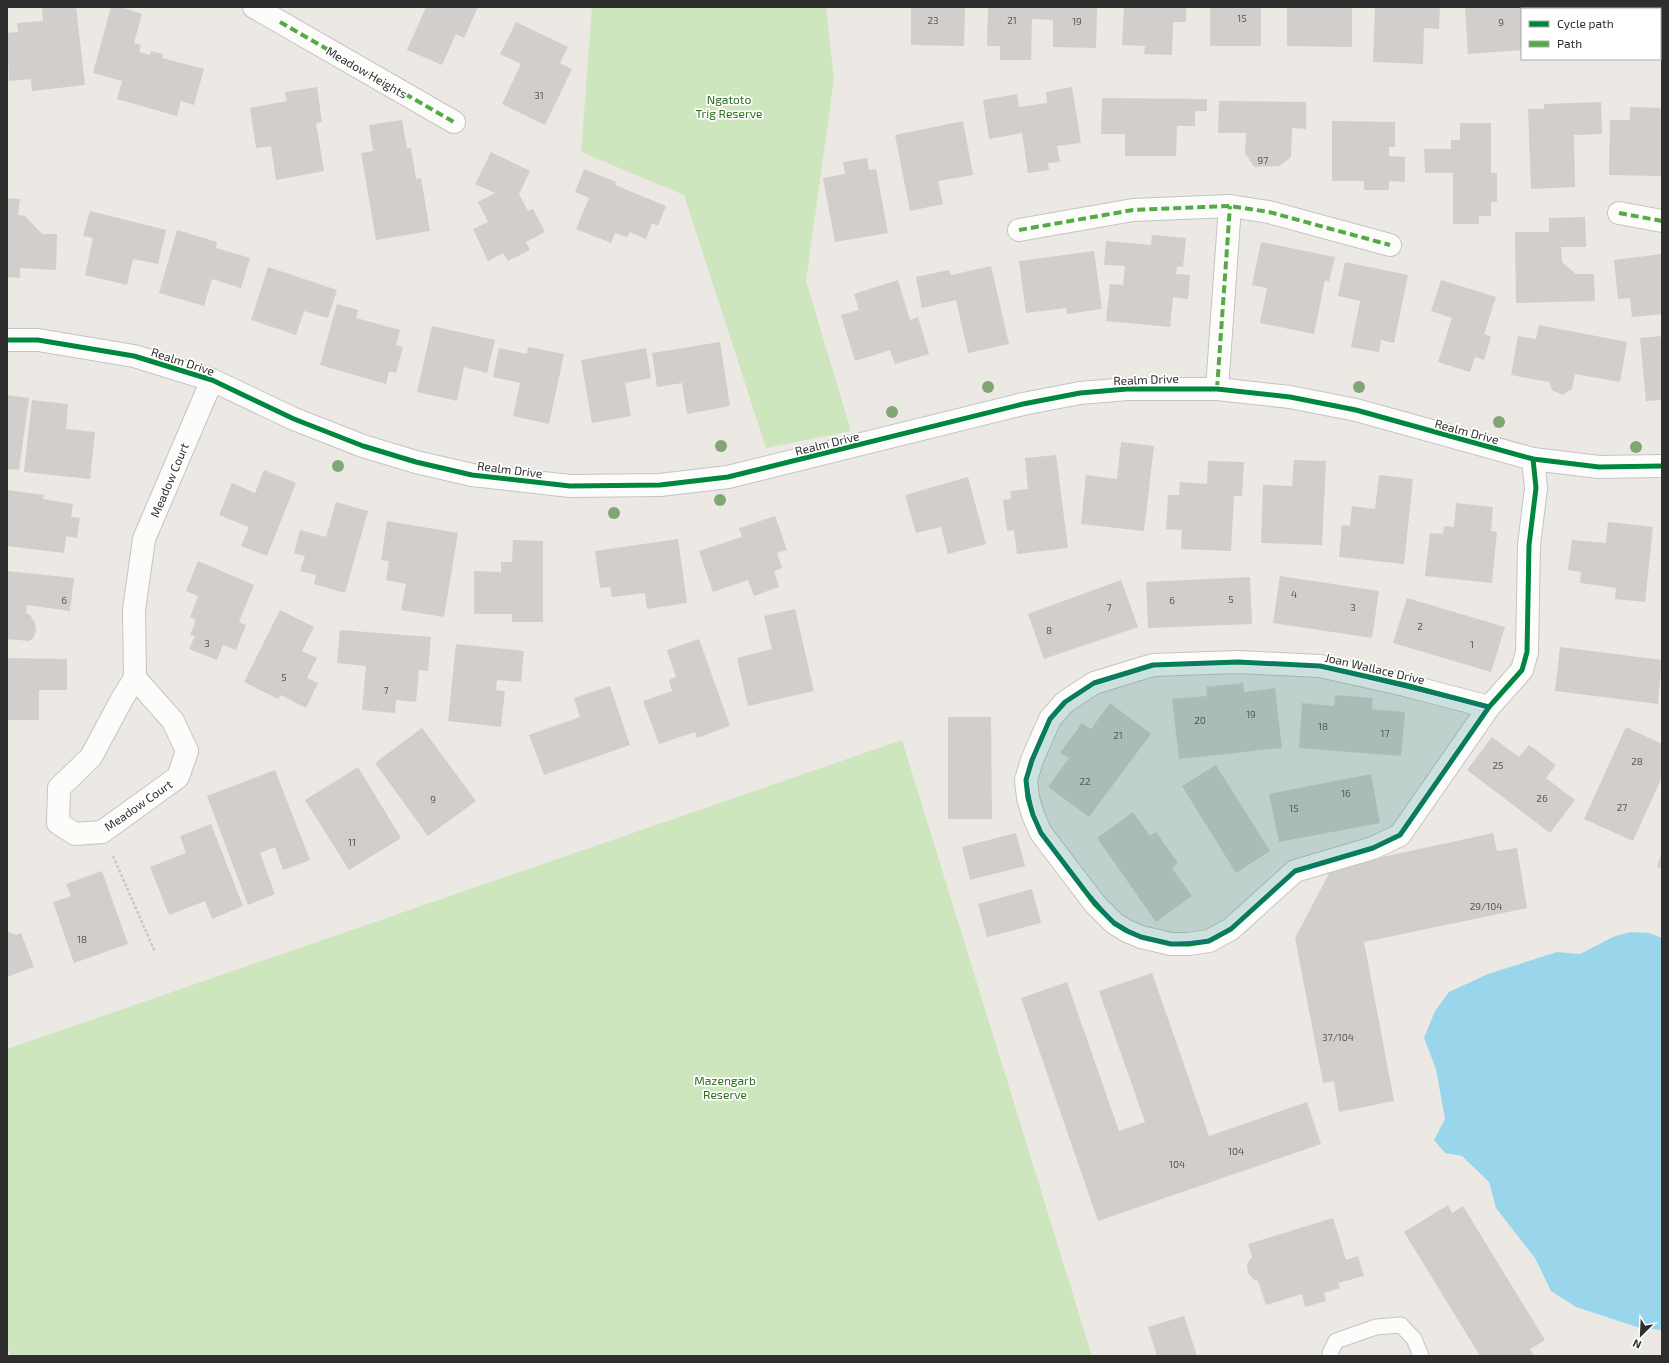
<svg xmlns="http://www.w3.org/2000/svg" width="1669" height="1363" font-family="'Exo 2',sans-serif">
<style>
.green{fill:#cee6be}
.water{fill:#99d6ec}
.building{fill:#d1cecb}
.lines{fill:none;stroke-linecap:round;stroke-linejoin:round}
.service-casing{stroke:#c5c4c5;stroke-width:17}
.minor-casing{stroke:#c5c4c5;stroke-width:24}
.path{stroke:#c9c9c8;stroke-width:2.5;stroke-dasharray:3 2;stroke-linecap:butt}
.service{stroke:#fcfcfb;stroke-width:15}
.minor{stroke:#fcfcfb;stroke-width:22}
.quiet{stroke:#54ab44;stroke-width:4;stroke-dasharray:8 4;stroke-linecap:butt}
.cycleway-casing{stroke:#fff;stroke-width:8}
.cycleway{stroke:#00873e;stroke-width:5}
.tree{fill:#82a575}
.marked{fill:#0f766e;fill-opacity:0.2;stroke:#0f766e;stroke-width:3;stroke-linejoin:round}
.labels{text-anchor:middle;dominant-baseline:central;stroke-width:3.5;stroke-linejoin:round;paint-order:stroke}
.number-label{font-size:10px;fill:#585857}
.street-label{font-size:12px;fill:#2e2e2e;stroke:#fff}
.park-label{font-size:12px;fill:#2c6e1b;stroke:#fff}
</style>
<rect width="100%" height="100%" fill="#ece8e4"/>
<g class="green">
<path d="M592,7H826L834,79L806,281L851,431L766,448L684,195L581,152Z"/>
<path d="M902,740L1092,1356H10L7,1345V1049Z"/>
</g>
<path class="water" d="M1630,932L1649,933L1662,938V1330L1637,1327L1576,1307L1551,1291L1535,1258L1496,1208L1489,1182L1462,1156L1445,1153L1434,1140L1445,1119L1436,1069L1424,1038L1435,1011L1449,992L1488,974L1557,952L1580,954L1613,937Z"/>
<g class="building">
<path d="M42,7H76L85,85L32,91L31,79L9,81L7,33L18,32L17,23L43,21Z"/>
<path d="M111,7H120L142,14L134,43L141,45L139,52L150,55L151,51L163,54L162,58L204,69L194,105L181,101L177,116L117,99L122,81L93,73Z"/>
<path d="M426,7H478L464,38L456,34L442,65L407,50Z"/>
<path d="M911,7H965L964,46L911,45Z"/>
<path d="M988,7H1097L1096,48L1053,47V20L1032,19L1031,60H1000V46H987Z"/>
<path d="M1124,7H1186V22H1173L1172,55L1144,54L1145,46L1122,45Z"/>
<rect x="1210" y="7" width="51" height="39"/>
<path d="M1287,7H1352V47L1287,46Z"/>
<path d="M1375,7H1440L1439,29L1424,28L1423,64L1373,62Z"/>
<path d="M1465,7H1528L1529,9H1522V50L1468,54Z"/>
<rect x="1554" y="7" width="62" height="2"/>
<path d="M1641,7H1662V32H1660V9H1641Z"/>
<path d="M516,22L568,47L560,63L572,69L545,125L502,104L521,64L500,54Z"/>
<path d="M317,87L322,122L316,123L324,171L276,180L271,146L256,148L250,108L287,101L285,92Z"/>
<path d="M1072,87L1081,143L1057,146L1060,162L1048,163L1049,170L1028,173L1022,133L989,139L983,100L1017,94L1019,107L1047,103L1046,92Z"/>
<path d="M1102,98L1207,99V111H1195V126H1177L1176,156H1125V134H1101Z"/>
<path d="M1219,101L1306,102V129L1292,128L1291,157L1279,166L1254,167L1245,153L1246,133H1218Z"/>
<path d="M1601,102L1602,134L1574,135L1575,187L1531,189L1528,109H1544V104Z"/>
<path d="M1630,107L1662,108V176L1609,175L1610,120H1630Z"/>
<path d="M402,120L407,149L411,148L416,179L421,178L430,231L376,240L361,153L373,151L369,125Z"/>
<path d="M963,121L973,175L938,181L943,204L910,211L895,135Z"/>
<path d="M1332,121L1395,122V147H1389V156L1405,157V182L1389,181V190H1364V181H1332Z"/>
<path d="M1460,123H1491V173H1497V202H1491V216H1479V224H1453V173H1425L1424,149H1451V140H1460Z"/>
<path d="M491,152L530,171L519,194L528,211L533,209L545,232L526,242L530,250L508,261L503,253L488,261L473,229L488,222L478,202L495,193L475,184Z"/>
<path d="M867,158L869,170L876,169L888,233L835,242L823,178L845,174L843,162Z"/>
<path d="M584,169L616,182L615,185L666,206L658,226L652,223L646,239L630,232L627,237L615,233L611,243L576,229L589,198L575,192Z"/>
<path d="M7,198L20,199L18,215L25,216L42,234H57L56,270L20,268V278L7,277Z"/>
<path d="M90,211L166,230L158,264L133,259L127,285L85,275L93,238L83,236Z"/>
<path d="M1585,217L1586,247H1561L1562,262L1576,274H1594L1595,301L1516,303L1515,232H1549V218Z"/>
<path d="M177,230L217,242L216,248L250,258L241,288L212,279L204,306L159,293Z"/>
<path d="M1152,235L1186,238L1183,267L1177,266L1176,274L1190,275L1188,299L1173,297L1170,327L1106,321L1110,284L1123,285L1125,266L1104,265L1106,241L1151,245Z"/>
<path d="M1261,242L1335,257L1329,282L1325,280L1314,334L1260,323L1267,288L1252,285Z"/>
<path d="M1094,251L1102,309L1067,314L1066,308L1026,313L1019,261Z"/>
<path d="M1662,254V314L1632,317L1630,298L1618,299L1614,260Z"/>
<path d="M1345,262L1408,275L1394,343L1381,340L1379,352L1351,347L1360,301L1338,296Z"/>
<path d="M991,266L1009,344L968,353L956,300L922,308L916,277L949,270L951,275Z"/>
<path d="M268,267L337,290L328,318L304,311L296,335L251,320Z"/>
<path d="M898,280L910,320L918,317L929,354L895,364L890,350L855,361L841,315L859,310L854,294Z"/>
<path d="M1441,280L1496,297L1484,334L1491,337L1484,360L1475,357L1470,372L1438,362L1452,318L1431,311Z"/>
<path d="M337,304L358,310L356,318L400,330L396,345L403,347L396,373L389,371L386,384L320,365Z"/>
<path d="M1539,325L1627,342L1620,382L1575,374L1572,389L1562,395L1552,390L1549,382L1511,375L1518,336L1536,339Z"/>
<path d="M432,326L495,340L487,373L464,367L457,401L417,392Z"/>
<path d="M1662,336V400L1646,401L1640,338Z"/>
<path d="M720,342L730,406L687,414L682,383L657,387L652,353Z"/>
<path d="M528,347L564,354L549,424L513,416L520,383L493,377L499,348L527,354Z"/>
<path d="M646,348L651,378L625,383L631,416L592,423L581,360Z"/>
<path d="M7,395L29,398L19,470L7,469Z"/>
<path d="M32,400L68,404L66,429L95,432L90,479L24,472Z"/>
<path d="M1121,442L1154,446L1144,531L1081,524L1086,475L1117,479Z"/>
<path d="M1056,455L1068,548L1017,554L1014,530L1007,531L1003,500L1011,499L1010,491L1028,489L1025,458Z"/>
<path d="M1294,460L1326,461L1322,545L1261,543L1263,485L1292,486Z"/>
<path d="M1208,461L1244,462L1242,496H1234L1231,551L1181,549L1182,530L1166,529L1168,495H1179L1180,482L1207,484Z"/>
<path d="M264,470L296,483L267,556L241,546L249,527L219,515L232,483L255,493Z"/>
<path d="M1379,475L1413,479L1404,564L1339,557L1342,525L1350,526L1352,506L1375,509Z"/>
<path d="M968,477L986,544L948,554L941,527L916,533L905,495Z"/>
<path d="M7,490L44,495L43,499L73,504L71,517L80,518L77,538L66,536L64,553L7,546Z"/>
<path d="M336,502L368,511L345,593L314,584L316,575L300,571L305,556L294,553L300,530L326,537Z"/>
<path d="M1456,503L1493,507L1491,531L1497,532L1492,583L1425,576L1430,533L1443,534L1444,526L1454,527Z"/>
<path d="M775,516L787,550L777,553L782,568L774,571L779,587L754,596L748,580L713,592L699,551L742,537L739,528Z"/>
<path d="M387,521L458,533L444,617L401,610L406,584L386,580L389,561L381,560Z"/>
<path d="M1608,522L1653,527L1645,602L1615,599L1616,588L1580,583L1581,572L1568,570L1572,540L1606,543Z"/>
<path d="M678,539L687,603L647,609L645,593L612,597L610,587L600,588L595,551Z"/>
<path d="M513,540L543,541V622H512V614H474V571L501,572V562H512Z"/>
<path d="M198,561L254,585L239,622L246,625L236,650L223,645L217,660L189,649L195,636L190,635L196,620L190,617L198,596L186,591Z"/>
<path d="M7,571L74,578L70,611L27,605L26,613L30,615L35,623L36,631L33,638L29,641L7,639Z"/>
<path d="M1280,576L1379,591L1372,638L1273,623Z"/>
<path d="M1250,577L1252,624L1148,628L1146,582Z"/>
<path d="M1121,580L1138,627L1044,659L1028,614Z"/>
<path d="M1407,598L1505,627L1491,672L1393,643Z"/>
<path d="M795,609L814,691L748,706L737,658L772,649L764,616Z"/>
<path d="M280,610L314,627L302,651L317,658L307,678L318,683L306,708L281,695L278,699L244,682Z"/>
<path d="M340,630L431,637L428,671L419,670L416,702L396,700L395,713L362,710L366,666L337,663Z"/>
<path d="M699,639L730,726L697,738L695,732L659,744L643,701L672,691L669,680L676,677L667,650Z"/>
<path d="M456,644L524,651L521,682L497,680L496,690L505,691L501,727L448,721Z"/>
<path d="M1560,647L1662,660L1658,704L1555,691Z"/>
<path d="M7,658L67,659V690H39V720H7Z"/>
<path d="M1243,683L1244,692L1275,688L1282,748L1179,759L1172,699L1207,696L1206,687Z"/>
<path d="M610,686L630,745L544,775L529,735L580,717L574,698Z"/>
<path d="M1335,695L1373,698L1372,709L1405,712L1401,756L1299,748L1302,703L1334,706Z"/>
<path d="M1110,703L1151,734L1089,817L1048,787L1069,758L1060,753L1082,723L1091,729Z"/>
<path d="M948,717H991L992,819H948Z"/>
<path d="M1626,727L1662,744V777L1633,841L1584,819Z"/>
<path d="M422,728L476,801L428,836L375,763Z"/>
<path d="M1492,737L1519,757L1529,745L1556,765L1546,778L1575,800L1550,833L1467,770Z"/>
<path d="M1216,765L1270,851L1236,873L1182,786Z"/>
<path d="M358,767L401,838L349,870L305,800Z"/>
<path d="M275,770L310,860L283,870L275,847L260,853L275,894L248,905L207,796Z"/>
<path d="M1371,774L1380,823L1279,842L1269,794Z"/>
<path d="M1133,812L1150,836L1156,832L1178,863L1172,868L1192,896L1156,922L1097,838Z"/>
<path d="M211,824L243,906L212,919L205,901L169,915L150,867L186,853L180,836Z"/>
<path d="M1016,833L1025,866L970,880L962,847Z"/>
<path d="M1493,833L1497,851L1517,848L1527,908L1364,942L1394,1101L1339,1112L1334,1081L1323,1083L1295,938L1332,868Z"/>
<path d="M1662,852V869L1657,867Z"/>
<path d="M102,871L128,944L74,963L53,902L71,896L66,884Z"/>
<path d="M1032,889L1041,923L987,937L978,904Z"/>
<path d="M7,931L16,935L21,933L34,967L7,977Z"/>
<path d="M1152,973L1209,1136L1307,1102L1321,1144L1098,1221L1021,998L1067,982L1119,1131L1145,1122L1099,991Z"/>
<path d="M1448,1205L1452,1213L1463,1206L1545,1340L1530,1349L1534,1356H1480L1404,1232Z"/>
<path d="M1333,1218L1346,1260L1358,1256L1364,1276L1338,1283L1340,1288L1324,1293L1326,1301L1305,1307L1302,1294L1266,1305L1258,1281L1253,1279L1248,1273L1247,1264L1252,1257L1248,1244Z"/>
<path d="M1184,1316L1197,1356H1157L1148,1327Z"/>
</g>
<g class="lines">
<g class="service-casing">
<path id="service" d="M1331,1356L1330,1353L1336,1341L1376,1327L1401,1325L1414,1339L1421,1356"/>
</g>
<g class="minor-casing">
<g id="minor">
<path d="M254,7L454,122"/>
<path d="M1619,213L1662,221"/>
<path d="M1019,230L1133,210L1230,206L1269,212L1390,245"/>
<path d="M7,340H38L134,356L212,380L294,419L363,446L416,462L472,475L570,486L660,485L728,477L1023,404L1080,393L1127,389H1217L1290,397L1356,410L1533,459L1599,467L1662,466"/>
<path d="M1217,389L1230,206"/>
<path d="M135,678L122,699L91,757L59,788L58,823L75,834L102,832L178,777L187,751L173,721L135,678L134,610L144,539L212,380"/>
<path d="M1489,707L1405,685L1320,666L1238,662L1153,665L1094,683L1065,702L1050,719L1032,760L1026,780L1028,798L1033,815L1041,833L1095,904L1114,923L1127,931L1141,937L1171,944H1189L1209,941L1231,929L1295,871L1373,848L1400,835L1489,707L1522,670L1527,652L1529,545L1536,488L1533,459"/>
</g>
</g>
<path class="path" d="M113,856L155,952"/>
<use href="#service" class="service"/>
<use href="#minor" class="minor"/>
<g class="quiet">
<path d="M280,22L454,122"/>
<path d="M1619,213L1662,221"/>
<path d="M1019,230L1133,210L1230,206L1269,212L1390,245"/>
<path d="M1217,389L1230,206"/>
</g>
<g class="cycleway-casing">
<g id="cycleway">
<path d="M7,340H38L134,356L212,380L294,419L363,446L416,462L472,475L570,486L660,485L728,477L1023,404L1080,393L1127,389H1217L1290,397L1356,410L1533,459L1599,467L1662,466"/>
<path d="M1489,707L1405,685L1320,666L1238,662L1153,665L1094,683L1065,702L1050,719L1032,760L1026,780L1028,798L1033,815L1041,833L1095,904L1114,923L1127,931L1141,937L1171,944H1189L1209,941L1231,929L1295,871L1373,848L1400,835L1489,707L1522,670L1527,652L1529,545L1536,488L1533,459"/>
</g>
</g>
<use href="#cycleway" class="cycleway"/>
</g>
<g class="tree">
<circle cx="988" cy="387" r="6"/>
<circle cx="1359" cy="387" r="6"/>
<circle cx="892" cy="412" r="6"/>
<circle cx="1499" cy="422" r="6"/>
<circle cx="721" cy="446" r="6"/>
<circle cx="1636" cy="447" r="6"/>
<circle cx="338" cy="466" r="6"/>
<circle cx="720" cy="500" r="6"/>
<circle cx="614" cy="513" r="6"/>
</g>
<path class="marked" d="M1238,662L1320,666L1489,707L1400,835L1373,848L1295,871L1231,929L1209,941L1171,944L1141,937L1114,923L1077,881L1041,833L1033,815L1026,780L1038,745L1050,719L1065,702L1094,683L1153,665Z"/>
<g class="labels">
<g class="number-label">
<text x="1242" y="18">15</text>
<text x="933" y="20">23</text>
<text x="1012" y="20">21</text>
<text x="1077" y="21">19</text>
<text x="1501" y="22">9</text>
<text x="539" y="95">31</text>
<text x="1263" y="160">97</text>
<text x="1294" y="594">4</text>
<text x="1231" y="599">5</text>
<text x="64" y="600">6</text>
<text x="1172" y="600">6</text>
<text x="1109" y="607">7</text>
<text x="1353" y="607">3</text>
<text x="1420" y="626">2</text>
<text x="1049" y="630">8</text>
<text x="207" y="643">3</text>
<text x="1472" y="644">1</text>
<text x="284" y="677">5</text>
<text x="386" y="690">7</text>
<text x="1251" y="714">19</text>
<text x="1200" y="720">20</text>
<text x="1323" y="726">18</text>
<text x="1385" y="733">17</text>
<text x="1118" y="735">21</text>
<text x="1637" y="761">28</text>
<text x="1498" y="765">25</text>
<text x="1085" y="781">22</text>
<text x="1346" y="793">16</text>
<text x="1542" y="798">26</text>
<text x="433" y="799">9</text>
<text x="1622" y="807">27</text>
<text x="1294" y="808">15</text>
<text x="352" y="842">11</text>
<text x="1486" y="906">29/104</text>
<text x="82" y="939">18</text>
<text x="1338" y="1037">37/104</text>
<text x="1236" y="1151">104</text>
<text x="1177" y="1164">104</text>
</g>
<g class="street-label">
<text transform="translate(367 72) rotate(30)">Meadow Heights</text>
<text transform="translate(183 361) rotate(18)">Realm Drive</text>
<text transform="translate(1146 379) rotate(-2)">Realm Drive</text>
<text transform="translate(1467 431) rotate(15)">Realm Drive</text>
<text transform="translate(827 443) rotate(-14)">Realm Drive</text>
<text transform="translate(510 469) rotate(7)">Realm Drive</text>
<text transform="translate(169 480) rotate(-67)">Meadow Court</text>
<text transform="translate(1375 668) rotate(13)">Joan Wallace Drive</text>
<text transform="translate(138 805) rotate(-35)">Meadow Court</text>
</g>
<g class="park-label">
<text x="729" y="99">Ngatoto<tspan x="729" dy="14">Trig Reserve</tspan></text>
<text x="725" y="1080">Mazengarb<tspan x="725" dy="14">Reserve</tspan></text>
</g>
</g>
<rect width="1669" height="1363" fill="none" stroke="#2e2e2e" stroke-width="16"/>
<rect x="1521" y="8" width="140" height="52" fill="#ffffff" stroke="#ababab"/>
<rect x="1529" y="21" width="20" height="6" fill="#00873e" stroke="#ababab"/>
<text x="1557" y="28" font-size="12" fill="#2e2e2e">Cycle path</text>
<rect x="1529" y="41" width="20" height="6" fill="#54ab44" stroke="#ababab"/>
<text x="1557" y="48" font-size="12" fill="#2e2e2e">Path</text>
<g transform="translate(1641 1335) rotate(204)" stroke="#ffffff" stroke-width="3" paint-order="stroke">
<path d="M0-3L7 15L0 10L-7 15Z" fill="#2e2e2e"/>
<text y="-6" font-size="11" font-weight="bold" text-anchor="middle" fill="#2e2e2e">N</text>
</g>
</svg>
